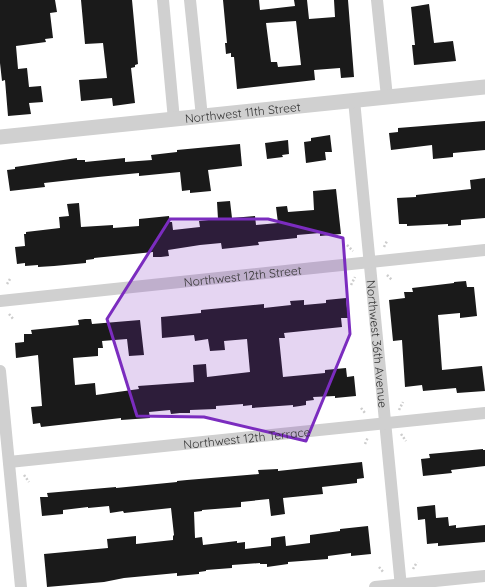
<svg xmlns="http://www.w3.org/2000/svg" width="485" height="587" font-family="Quicksand,sans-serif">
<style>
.building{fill:#1a1a1a;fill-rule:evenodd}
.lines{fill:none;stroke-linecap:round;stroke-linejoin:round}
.path{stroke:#cdcdcd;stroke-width:2.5;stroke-dasharray:2 2;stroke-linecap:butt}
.minor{stroke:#d0d0d0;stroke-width:12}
.tertiary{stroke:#d0d0d0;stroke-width:15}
.marked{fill:#7b2cbf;fill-opacity:0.2;stroke:#7b2cbf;stroke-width:3;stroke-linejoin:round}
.labels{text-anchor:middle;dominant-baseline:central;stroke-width:4;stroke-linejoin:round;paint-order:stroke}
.street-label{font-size:12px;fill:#333;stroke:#fff}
</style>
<rect width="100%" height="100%" fill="#fff"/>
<g class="building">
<path d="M0,0H55L57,12L50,13L53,38L45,39L46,42L16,46L18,69L27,68L29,87L41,86L43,102L29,103L31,114L8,116L5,80L2,81L0,63Z"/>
<path d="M81,0H132L138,64L135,65V67L131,68L135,103L113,106L112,98L81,101L79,80L107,78L103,43L85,44Z"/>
<path d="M223,0H259L260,10L295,6L294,0H307L309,19L335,17L334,0H348L354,77L341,78L340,68L314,70L315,80L237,89L234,57H231V53L226,54L225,43H227ZM296,21L301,65L278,67L277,62H271L266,23Z"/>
<path d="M429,4L434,43L453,41L456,61L414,65L412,45H415L411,7Z"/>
<path d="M485,121V150L453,153V157L433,159L432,145L391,150L389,133L398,132V128Z"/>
<path d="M330,135L332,152H325L326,160L306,163L304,142L311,141V138Z"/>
<path d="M288,140L289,154L282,155L283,157L267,159L265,143Z"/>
<path d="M240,144L242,166L208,170L211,191L190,193V190L182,191L180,172L139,176V173L98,177L44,183L45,187L10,191L7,170L15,169V167L77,158V160H85V162L125,158V162L152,160L151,155L177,152V150Z"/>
<path d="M485,178V218L461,220V225L448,226V224L407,226V224H399L397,198L416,197V195L471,189L470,180Z"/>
<path d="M336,189L341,234L320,236V233L297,235V238L258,242L259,245L222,249L221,243L200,245L168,250L169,256L161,257H153V252L94,258V259L86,260V263L54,266L38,267V265L25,266V263L17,264L15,247L25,246L24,234H26V232L60,228L59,217L69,216L67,204L79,203L81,227L113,225V228L139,226V219L169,216L170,222H172L173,230L200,227L199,221L218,219L217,202L230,201L232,218L255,216L256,225L278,223L276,207L287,206L288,212L314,210L313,191Z"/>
<path d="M466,281L467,287H474L477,316L460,318V313L438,315L442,370L482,366L485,391L457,393L456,388L423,391L422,385L405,387L402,340L393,341L389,300L405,298L404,292H413L412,288L454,283V282Z"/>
<path d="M346,298L348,318H341L342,327L284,333L285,338H279L283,377L325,373V370L346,368L347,377L354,376L356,396L335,398V396L313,397L314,400L306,401V405L300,406L293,407V405L252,408V405L243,406V404L216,406V409L190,410V413H180L171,414L170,410L149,412L150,418L121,420V418L41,427L40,423L33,424L31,407L42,406L38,355L16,358L15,343L24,342V334H32L31,330L79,325L78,320L85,319H91L92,324L140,320L144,355L129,356L127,339L102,341L103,348H98V356L73,358L75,385L95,383L96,395L139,389L138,386L194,382L193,365L206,364L207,377L250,372L247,339L224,341L225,350L210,351L208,339L195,341L194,335L162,338L161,317L201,313V310L264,304V308L291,305L290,301L304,300V305L326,303V300Z"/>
<path d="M483,449V450H485V466L451,470L452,473L423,476L421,459L430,458L429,454Z"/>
<path d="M362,462L364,478L357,479V483L322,487L323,494L283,498L285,514L271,516L269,499L241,502V507L202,510V511L194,512L195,538L202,537L203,545L237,541V543L245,542V549L271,546V538L285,536L286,546L310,543V535L340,531V529L368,526L371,554L351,556V553L328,556V559L288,562V564L267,567V564H260V563L232,565V568L206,570V571L199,572V574L177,576V573L124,578L104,582L47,587L44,554L108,548L107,539L136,536V544L173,540V536L174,535L171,508L124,513L123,511L110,513L109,506L88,508V507L63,510V514L42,516L40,497H48L47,493L116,487V488L177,482V481L187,480L259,474L258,470L278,469V471Z"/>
<path d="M435,505L436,518L448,517L449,526L456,525V528L485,525V542L438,546V543L427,544L425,519L418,520L417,507Z"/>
</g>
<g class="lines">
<g class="path">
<path d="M347,245L353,251"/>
<path d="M384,247L387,241"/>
<path d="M387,275L392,280"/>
<path d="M7,284L10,279"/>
<path d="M351,285L355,277"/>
<path d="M9,314L14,320"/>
<path d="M361,408L365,413"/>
<path d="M399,410L403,402"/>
<path d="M401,434L406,441"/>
<path d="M365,444L368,437"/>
<path d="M24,475L29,482"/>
<path d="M379,567L384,573"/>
<path d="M413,569L417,562"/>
</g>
<g class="minor">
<path d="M163,0L174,120"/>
<path d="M190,0L202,117"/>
<path d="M377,0L387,97"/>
<path id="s1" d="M354,100L401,587"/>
<path id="s2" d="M0,301L485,250"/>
<path d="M0,371L21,587"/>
<path id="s3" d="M9,462L485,413"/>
<path d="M375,587L485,576"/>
</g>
<path class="tertiary" id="s4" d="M0,137L485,87"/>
</g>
<path class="marked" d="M170,219H268L343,238L350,334L306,441L204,417L137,416L107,319Z"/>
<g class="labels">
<g class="street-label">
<text stroke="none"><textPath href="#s4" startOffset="244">Northwest 11th Street</textPath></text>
<text stroke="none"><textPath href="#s2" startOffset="244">Northwest 12th Street</textPath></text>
<text stroke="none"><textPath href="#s1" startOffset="245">Northwest 36th Avenue</textPath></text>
<text stroke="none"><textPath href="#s3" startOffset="239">Northwest 12th Terrace</textPath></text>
</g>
</g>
</svg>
